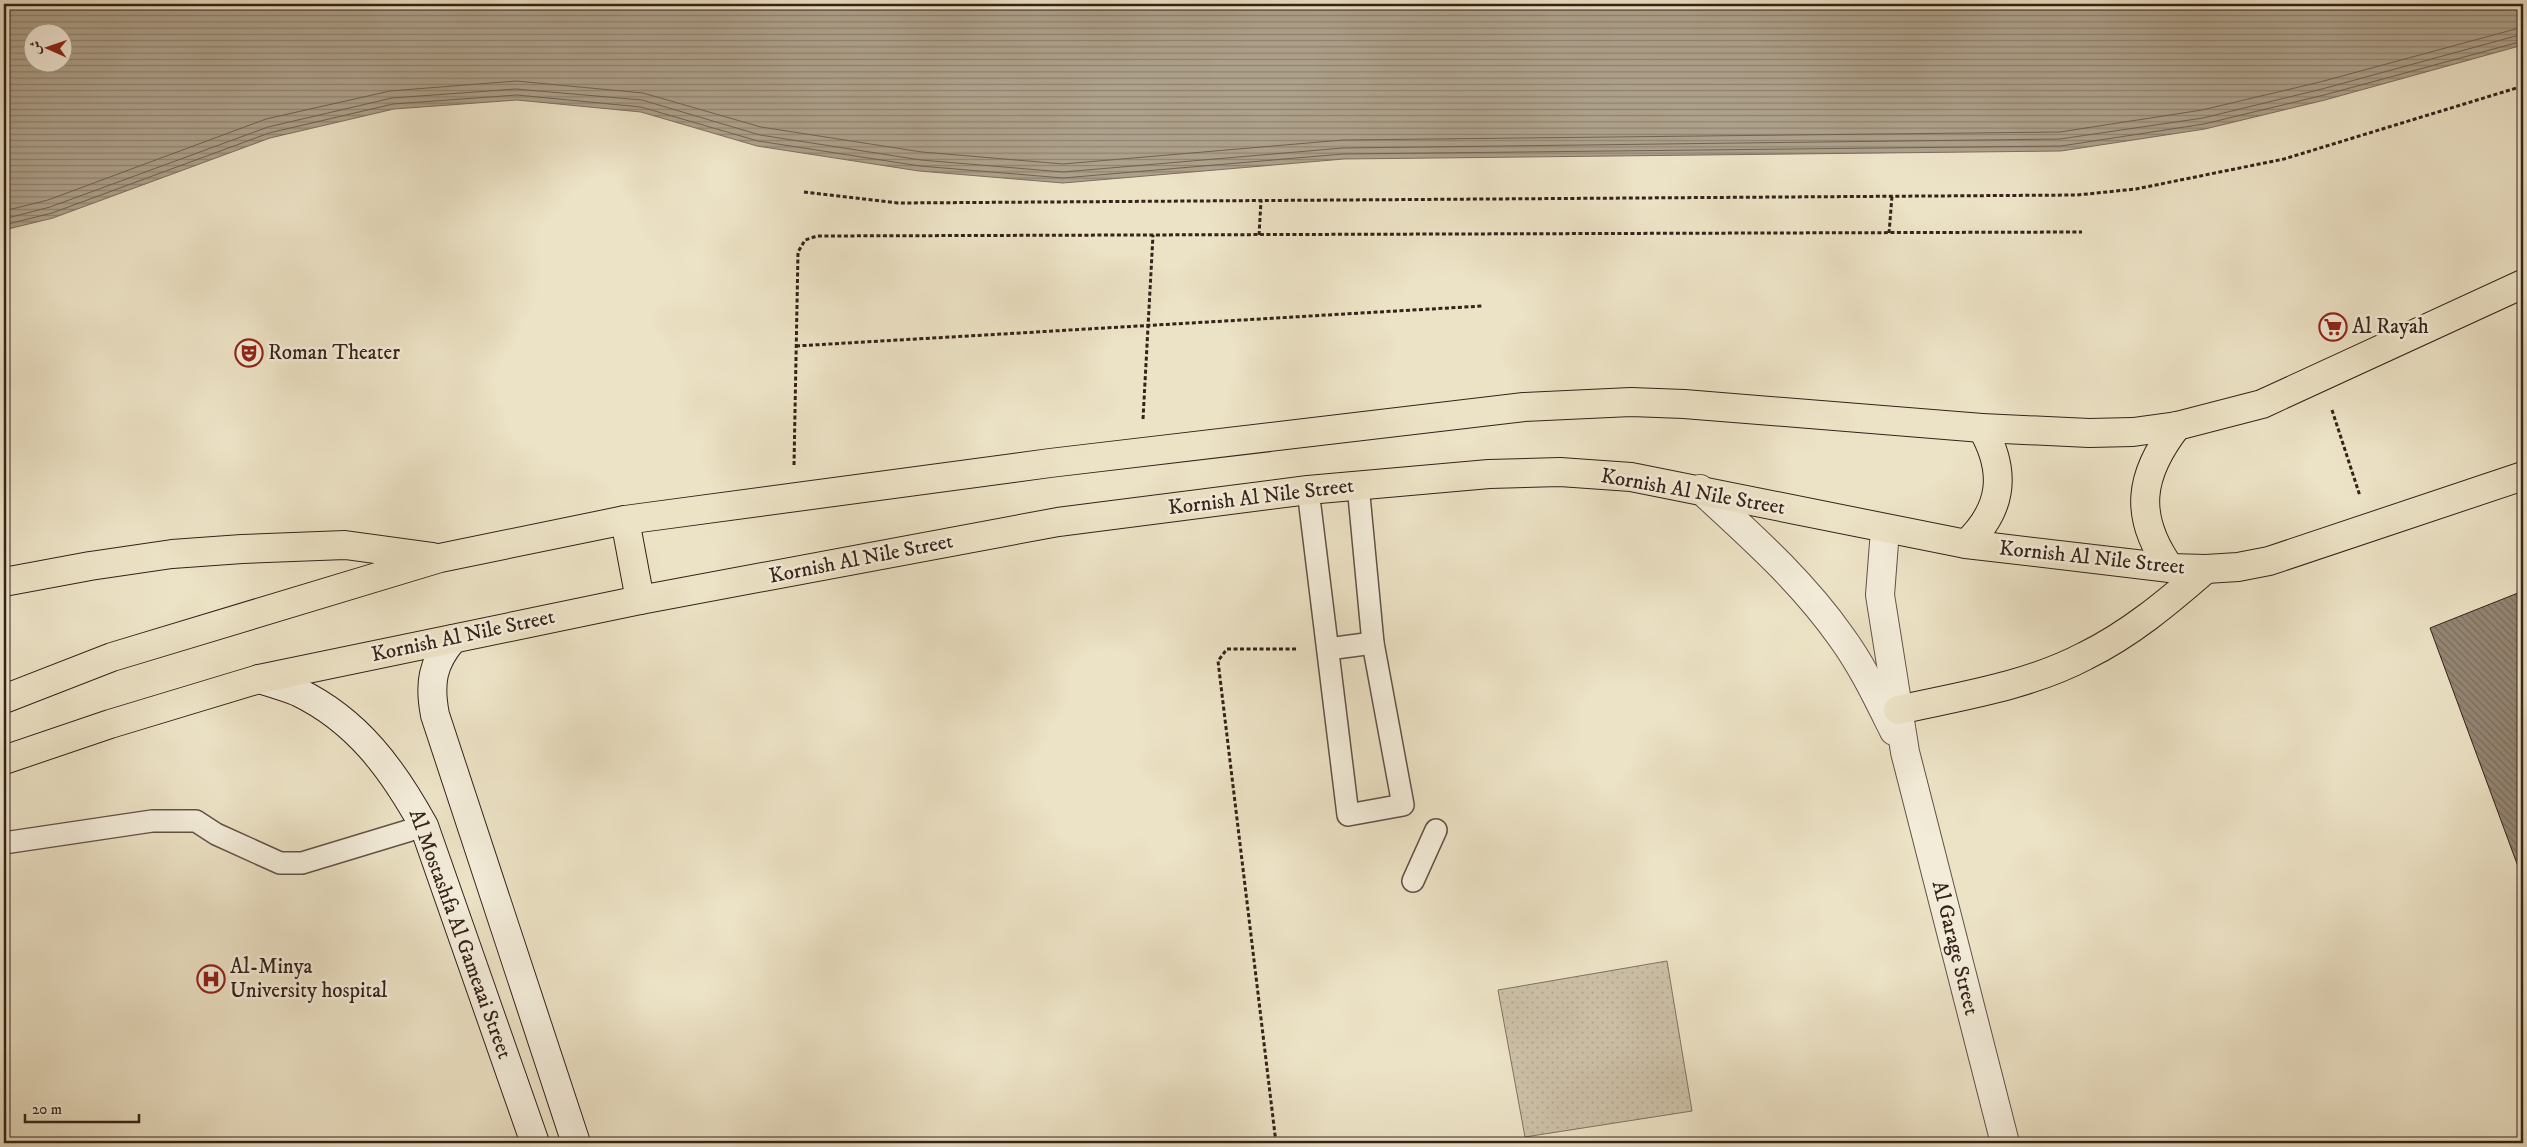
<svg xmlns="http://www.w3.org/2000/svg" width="2527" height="1147" font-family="'IM FELL DW Pica',Amiri,serif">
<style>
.grass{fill:url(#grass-dots);stroke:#817261}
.water{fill:url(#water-rules);stroke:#7e6e5e;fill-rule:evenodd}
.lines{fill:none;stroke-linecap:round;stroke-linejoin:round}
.shore{stroke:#726252;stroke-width:1}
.building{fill:url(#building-back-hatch);stroke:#35221a}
.service-casing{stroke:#635245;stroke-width:24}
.minor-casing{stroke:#635245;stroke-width:30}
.secondary-casing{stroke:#35221a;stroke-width:30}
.primary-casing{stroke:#35221a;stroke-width:30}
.path{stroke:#35221a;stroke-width:3;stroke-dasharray:4 2.5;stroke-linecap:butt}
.service{stroke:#f3ecd9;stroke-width:21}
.minor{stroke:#f3ecd9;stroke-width:28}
.secondary{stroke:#f3ecd9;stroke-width:28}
.primary{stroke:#ece2c5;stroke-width:28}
.labels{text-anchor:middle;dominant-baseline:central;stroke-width:5;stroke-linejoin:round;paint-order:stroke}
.poi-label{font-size:21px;fill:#35221a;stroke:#f3ecd9;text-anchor:start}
.street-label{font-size:21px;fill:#35221a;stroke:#f3ecd9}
</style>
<defs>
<pattern id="grass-dots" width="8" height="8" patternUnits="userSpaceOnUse" patternTransform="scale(1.25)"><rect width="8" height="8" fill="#cdc1a8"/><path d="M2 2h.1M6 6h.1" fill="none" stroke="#b1a690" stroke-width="1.8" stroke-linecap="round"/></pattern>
<pattern id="water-rules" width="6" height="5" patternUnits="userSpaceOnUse" patternTransform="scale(1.25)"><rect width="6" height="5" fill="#aea18b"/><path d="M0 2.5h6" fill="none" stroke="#8e8371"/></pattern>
<pattern id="building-back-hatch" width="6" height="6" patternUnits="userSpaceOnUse" patternTransform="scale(1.25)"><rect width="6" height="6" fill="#948673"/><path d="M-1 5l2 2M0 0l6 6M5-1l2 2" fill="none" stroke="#7a6d5e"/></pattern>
</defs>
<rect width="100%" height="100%" fill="#ece2c5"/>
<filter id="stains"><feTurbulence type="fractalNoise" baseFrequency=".004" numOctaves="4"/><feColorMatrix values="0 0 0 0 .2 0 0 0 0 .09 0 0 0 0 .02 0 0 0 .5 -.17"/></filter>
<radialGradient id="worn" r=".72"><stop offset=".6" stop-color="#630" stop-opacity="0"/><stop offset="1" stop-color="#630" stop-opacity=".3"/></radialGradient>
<path class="grass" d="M1667,961L1692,1111L1525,1137L1498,990Z"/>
<path class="water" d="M4,4H2523V45L2325,100L2205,129L2061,151L1344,159L1063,183L919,171L757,146L641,112L517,100L394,109L270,138L53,218L4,230ZM32,32H62V62H32Z"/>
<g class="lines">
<g class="shore">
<path d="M4,211L48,200L266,119L390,91L516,81L643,93L761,127L922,152L1063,164L1343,140L2060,132L2202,110L2320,82L2523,27"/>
<path d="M4,219L50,207L268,127L392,98L516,89L642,100L760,135L921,160L1063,172L1343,148L2060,139L2203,118L2322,89L2523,34"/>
<path d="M4,225L52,213L269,133L393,104L517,95L641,107L758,141L920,166L1063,178L1343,154L2061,146L2204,124L2324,95L2523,41"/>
</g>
</g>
<path class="building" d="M2523,591V880L2430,628Z"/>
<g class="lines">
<g class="service-casing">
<g id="service">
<path d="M1308,490L1348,815L1403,805L1373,643L1358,485"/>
<path d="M1328,649L1373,643"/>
<path d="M4,843L152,821H196L216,834L280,863H302L424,826"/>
<path d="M1413,881L1436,830"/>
</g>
</g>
<g class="minor-casing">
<g id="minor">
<path d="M1700,489C1751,536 1802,581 1842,638C1863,667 1878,699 1894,731"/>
<path d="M1885,530L1880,595L1905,752L2005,1143"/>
</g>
</g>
<g class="secondary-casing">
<g id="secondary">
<path d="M453,639C432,663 429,684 435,715L576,1143"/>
<path d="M259,679C272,683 286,687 298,692C358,721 393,770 424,826L535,1143"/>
</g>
</g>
<g class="primary-casing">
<g id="primary">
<path d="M625,520L640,600"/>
<path d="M1966,544C2003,509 2007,472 1982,428"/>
<path d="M2170,568C2133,516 2139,475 2177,426"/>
<path d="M4,582L90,566L172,554L242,549L345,545L433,557"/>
<path d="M4,699L112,657L440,558L625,520L1050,463L1524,407L1631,402L1684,404L1982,428L2089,433L2133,432L2177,426L2262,404L2523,284"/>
<path d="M1898,710C1961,696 2028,686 2085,656C2130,634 2168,602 2206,569"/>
<path d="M4,760L110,724L259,679L640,600L1058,522L1308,490L1489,474L1560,472L1631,477L1966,544L2170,568L2206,569L2238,567L2269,561L2523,476"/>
</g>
</g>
<g class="path">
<path d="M804,192L898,203L2077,195L2136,189L2284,159L2523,86"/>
<path d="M1889,233L1892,196"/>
<path d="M1259,235L1261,201"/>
<path d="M796,346L1482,306"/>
<path d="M2332,410L2360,496"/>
<path d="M1143,419L1153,235"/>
<path d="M794,465L798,252L805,240L817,236L2082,232"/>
<path d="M1276,1143L1218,661L1227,649H1298"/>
</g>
<use href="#service" class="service"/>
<use href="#minor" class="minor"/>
<use href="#secondary" class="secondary"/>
<use href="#primary" class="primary"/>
</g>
<defs>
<g id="supermarket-ring" transform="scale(1.4375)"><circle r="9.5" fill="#f3ecd9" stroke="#8f2418" stroke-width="1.5"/><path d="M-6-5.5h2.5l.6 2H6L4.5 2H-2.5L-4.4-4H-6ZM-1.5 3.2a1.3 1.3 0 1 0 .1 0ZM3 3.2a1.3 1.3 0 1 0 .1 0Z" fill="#8f2418"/></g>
<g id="theatre-ring" transform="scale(1.4375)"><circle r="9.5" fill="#f3ecd9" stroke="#8f2418" stroke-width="1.5"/><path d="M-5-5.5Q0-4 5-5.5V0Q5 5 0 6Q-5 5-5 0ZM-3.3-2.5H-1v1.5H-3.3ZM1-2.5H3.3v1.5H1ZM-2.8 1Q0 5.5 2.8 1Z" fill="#8f2418"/></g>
<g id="hospital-ring" transform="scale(1.4375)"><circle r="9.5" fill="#f3ecd9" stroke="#8f2418" stroke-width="1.5"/><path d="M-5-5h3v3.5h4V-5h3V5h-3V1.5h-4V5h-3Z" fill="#8f2418"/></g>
</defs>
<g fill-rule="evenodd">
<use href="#supermarket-ring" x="2333" y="327"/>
<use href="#theatre-ring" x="249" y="353"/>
<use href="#hospital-ring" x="211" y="979"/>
</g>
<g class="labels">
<g class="poi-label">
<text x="2352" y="327">Al Rayah</text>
<text x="268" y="353">Roman Theater</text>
<text x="230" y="967">Al-Minya<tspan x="230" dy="24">University hospital</tspan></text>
</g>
<g class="street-label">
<text transform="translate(1693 492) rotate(10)">Kornish Al Nile Street</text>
<text transform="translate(1261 497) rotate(-7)">Kornish Al Nile Street</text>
<text transform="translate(2092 558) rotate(6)">Kornish Al Nile Street</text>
<text transform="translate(861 559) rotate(-11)">Kornish Al Nile Street</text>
<text transform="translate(463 636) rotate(-12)">Kornish Al Nile Street</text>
<text transform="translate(460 934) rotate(70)">Al Mostashfa Al Gameaai Street</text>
<text transform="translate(1955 948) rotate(76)">Al Garage Street</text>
</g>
</g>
<rect width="2527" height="1147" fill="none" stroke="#ece2c5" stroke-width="20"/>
<rect x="5" y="5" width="2517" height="1137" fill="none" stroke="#35221a" stroke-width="2.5"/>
<rect x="10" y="10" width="2507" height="1127" fill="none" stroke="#35221a"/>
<g transform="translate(48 48) rotate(272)"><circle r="24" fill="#f3ecd9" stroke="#a79b8d"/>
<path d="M0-4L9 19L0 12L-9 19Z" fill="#8f2418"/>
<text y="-8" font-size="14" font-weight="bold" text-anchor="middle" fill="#35221a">ش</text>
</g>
<path d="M25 1114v8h114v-8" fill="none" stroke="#35221a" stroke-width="2.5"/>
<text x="32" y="1114" font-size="15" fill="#35221a" stroke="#f3ecd9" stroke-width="4" paint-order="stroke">20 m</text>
<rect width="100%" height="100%" filter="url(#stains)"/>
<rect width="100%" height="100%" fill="url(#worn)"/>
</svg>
